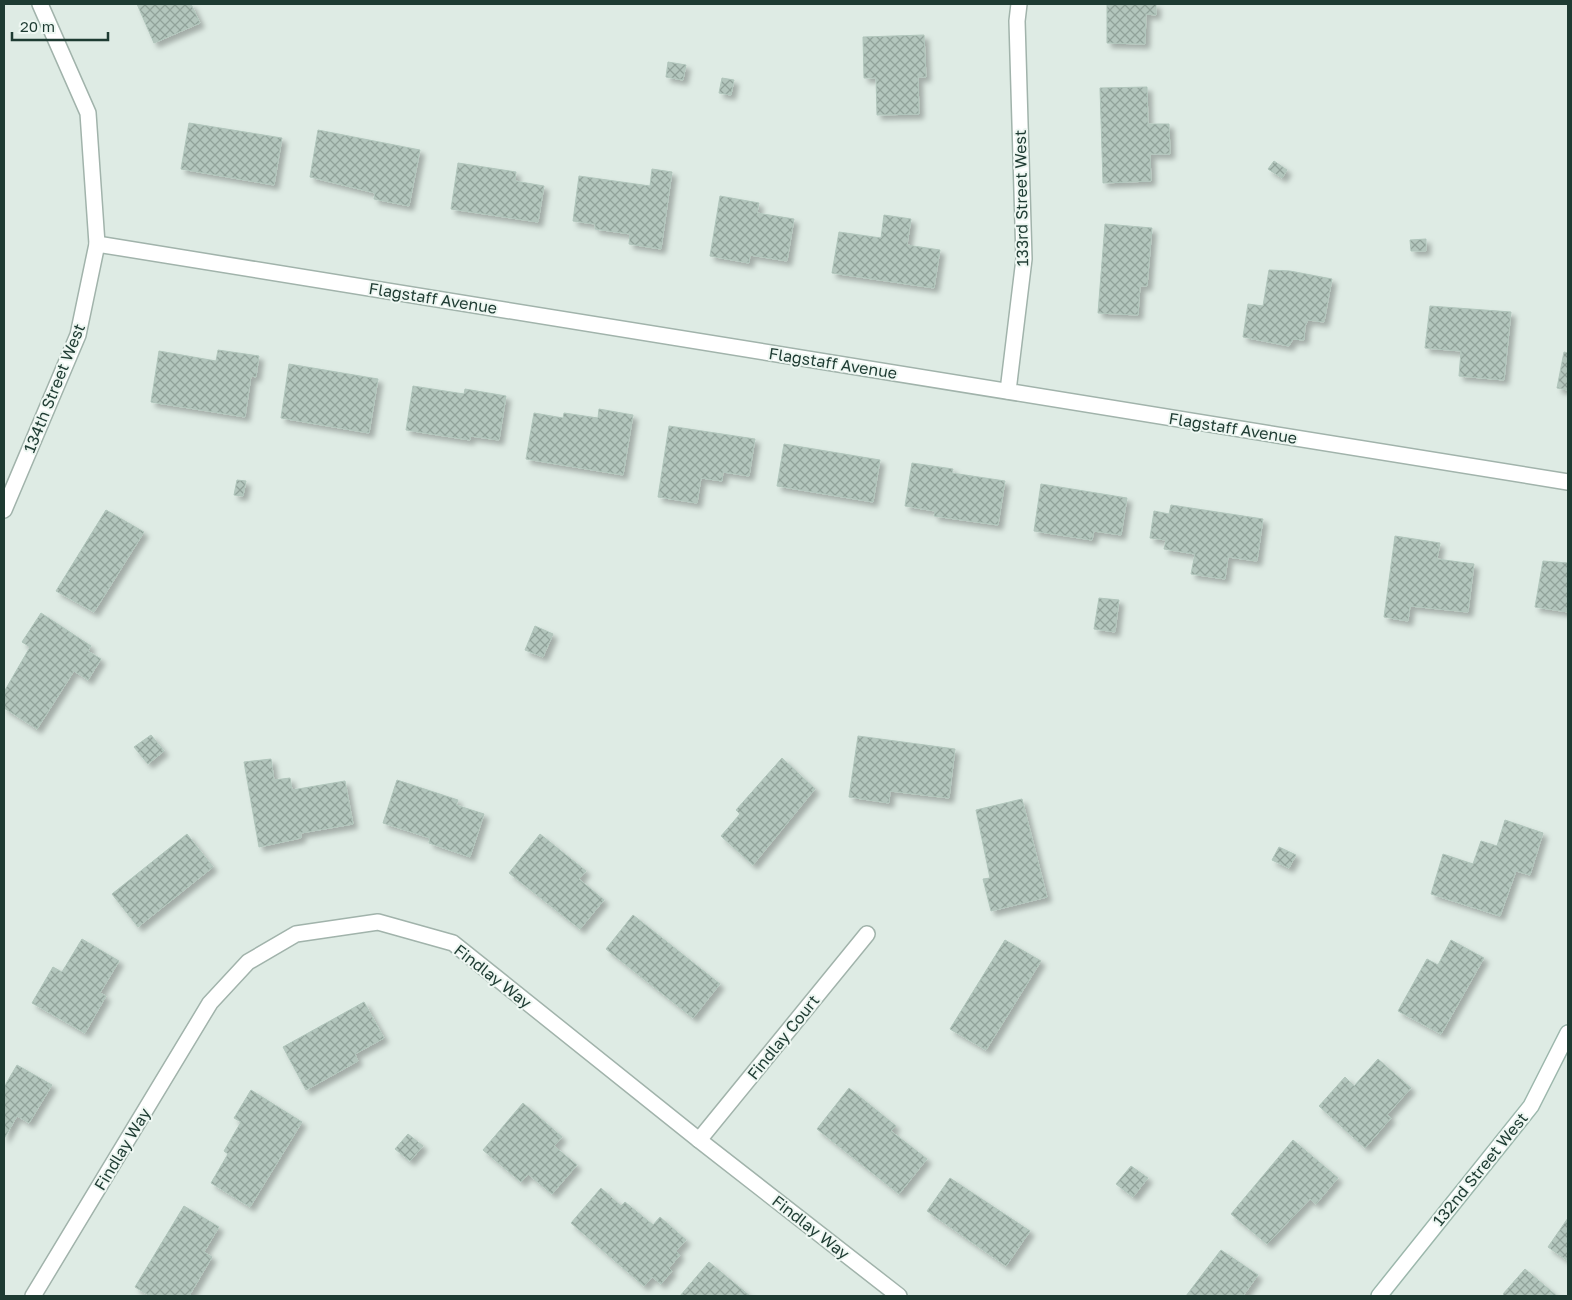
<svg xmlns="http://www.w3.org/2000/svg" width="1572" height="1300" font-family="'Golos Text',sans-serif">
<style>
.building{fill:url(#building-cross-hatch);stroke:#b0c5bb;filter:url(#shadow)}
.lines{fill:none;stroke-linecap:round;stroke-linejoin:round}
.street-casing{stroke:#a1b3ab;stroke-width:18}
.secondary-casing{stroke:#9cb7ac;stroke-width:18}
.street{stroke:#fff;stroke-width:15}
.secondary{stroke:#fff;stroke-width:15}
.labels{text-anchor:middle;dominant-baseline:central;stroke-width:4;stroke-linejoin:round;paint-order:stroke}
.street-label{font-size:16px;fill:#1e3b32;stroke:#eef7f2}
</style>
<defs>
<pattern id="building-cross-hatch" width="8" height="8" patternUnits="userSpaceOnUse" patternTransform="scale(1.25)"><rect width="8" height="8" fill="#b3c6bd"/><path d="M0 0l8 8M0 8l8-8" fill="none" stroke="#91a29a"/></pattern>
<filter id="shadow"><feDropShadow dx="4.5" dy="4.5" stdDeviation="2.5" flood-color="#0004"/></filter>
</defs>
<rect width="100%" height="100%" fill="#deebe4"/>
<g class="building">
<path d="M137,4H191L200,23L154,43Z"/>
<path d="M1107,4H1156V15L1146,14L1145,44L1107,43Z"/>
<path d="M924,35L926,77H918L919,114L877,115L876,78H864L863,37Z"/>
<path d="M668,62L686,65L683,80L666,77Z"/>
<path d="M722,78L734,80L731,95L719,93Z"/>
<path d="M1147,87L1148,124H1169L1170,154H1150L1151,181L1103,183L1100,88Z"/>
<path d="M189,123L282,138L274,185L181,169Z"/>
<path d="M318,130L420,150L409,206L374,199L375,193L310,177Z"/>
<path d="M1274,161L1287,170L1282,178L1268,169Z"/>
<path d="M458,163L516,172L515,181L544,186L538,222L451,209Z"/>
<path d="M652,169L672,172L661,249L629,244L630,234L595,229V224L573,221L579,176L650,186Z"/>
<path d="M720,196L759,203L757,213L794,219L787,261L750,255L749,263L710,256Z"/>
<path d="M884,215L911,219L907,245L940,250L934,288L832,273L839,232L881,238Z"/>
<path d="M1105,224L1152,228L1147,286H1140L1138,315L1098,313Z"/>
<path d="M1426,239V251H1411L1410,240Z"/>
<path d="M1269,270L1290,271L1332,279L1324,322L1308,320L1305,326L1304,340L1293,339L1289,346L1243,337L1248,304L1263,306Z"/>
<path d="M1430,306L1511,312L1504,380L1459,376L1461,351L1425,348Z"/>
<path d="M218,350L259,356L256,377L251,376L245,417L151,402L159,351L216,361Z"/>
<path d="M1564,352L1568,353V390L1557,388Z"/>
<path d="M289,364L378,379L369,433L281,418Z"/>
<path d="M413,386L464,394L465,389L506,396L499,440L470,436V440L406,430Z"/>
<path d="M599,409L633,415L623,475L526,459L534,413L563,418L564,413L598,418Z"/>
<path d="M669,426L755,439L749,476L723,472L722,481L701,478L697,503L658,497Z"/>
<path d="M784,444L880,460L873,502L777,486Z"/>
<path d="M912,463L953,469L952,473L1005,481L998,525L934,516L935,511L905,506Z"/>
<path d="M237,480L246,481L243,496L234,495Z"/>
<path d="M1041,484L1127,498L1121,535L1094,531L1092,540L1034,531Z"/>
<path d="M1171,505L1263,519L1257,561L1228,557L1225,579L1191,574L1195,554L1164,549L1166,540L1150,538L1154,511L1169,514Z"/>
<path d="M106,510L144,532L94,612L56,591Z"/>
<path d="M1395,536L1440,543L1437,559L1474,564L1468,612L1410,606L1408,621L1384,617Z"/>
<path d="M1543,561L1568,563V612L1535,607Z"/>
<path d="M1099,598L1119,600L1115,632L1094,629Z"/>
<path d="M41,613L91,646L88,651L101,659L88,680L74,671L37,729L4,708V692L30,647L22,642Z"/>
<path d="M535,626L553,634L543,657L525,650Z"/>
<path d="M151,735L164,751L148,764L134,747Z"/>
<path d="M858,736L955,749L949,798L890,791L889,803L849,797Z"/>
<path d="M782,758L815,789L753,865L721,836L740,814L736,810Z"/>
<path d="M271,759L274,780L290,778L292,790L345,781L353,824L301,833V838L259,847L244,762Z"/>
<path d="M397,780L458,800L456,805L484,814L470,857L429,843L430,838L383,823Z"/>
<path d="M1022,799L1047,897L991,911L983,879L990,878L976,810Z"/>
<path d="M1505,820L1543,833L1530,875L1516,871L1500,916L1431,894L1443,854L1473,864L1481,841L1497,846Z"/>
<path d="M187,834L213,867L138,927L112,894Z"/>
<path d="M540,834L586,871L579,879L604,900L580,929L509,873Z"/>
<path d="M1279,847L1296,855L1289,868L1272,860Z"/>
<path d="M633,915L720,984L693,1018L606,949Z"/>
<path d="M82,939L119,961L100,993L106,996L85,1033L32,1003L53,967L62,972Z"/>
<path d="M1005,940L1041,961L986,1050L950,1029Z"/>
<path d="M1451,940L1484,958L1441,1034L1398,1011L1427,959L1438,965Z"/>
<path d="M364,1002L384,1038L355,1054L358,1061L306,1090L283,1047Z"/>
<path d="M1378,1059L1411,1088L1387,1115L1391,1118L1365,1148L1319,1106L1345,1077L1354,1086Z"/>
<path d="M17,1065L52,1085L29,1123L17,1116L4,1139V1087Z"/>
<path d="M849,1088L896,1126L891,1131L927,1159L899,1194L817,1129Z"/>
<path d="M251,1090L302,1122L250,1207L211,1183L228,1154L224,1151L241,1122L234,1118Z"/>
<path d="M523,1103L562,1137L554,1146L577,1165L552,1194L528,1174L521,1182L483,1150Z"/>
<path d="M408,1134L423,1146L410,1161L395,1149Z"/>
<path d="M1293,1140L1338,1178L1316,1204L1310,1199L1267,1244L1231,1214Z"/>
<path d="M1131,1166L1148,1178L1133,1197L1116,1184Z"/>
<path d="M950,1178L1030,1231L1006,1266L927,1211Z"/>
<path d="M601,1188L621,1206L625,1202L653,1225L660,1217L686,1240L676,1251L680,1255L669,1268L672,1271L661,1284L652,1277L644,1286L571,1223Z"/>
<path d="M184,1206L219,1227L204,1252L212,1257L189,1296H150L135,1287Z"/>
<path d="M1568,1218V1261L1548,1247Z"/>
<path d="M1221,1250L1258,1275L1243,1296H1186Z"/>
<path d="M709,1262L750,1296H680Z"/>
<path d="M1525,1269L1557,1296H1505L1503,1294Z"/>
</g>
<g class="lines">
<g class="street-casing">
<g id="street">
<path d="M97,244L1568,482"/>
<path d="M1008,391L1024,259L1017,21L1019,4"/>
<path d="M4,510L78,335L97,244L88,113L40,4"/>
<path d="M699,1140L867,934"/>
<path d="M33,1296L210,1003L248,962L296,934L378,922L453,943L699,1140L899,1296"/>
</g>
</g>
<g class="secondary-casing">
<path id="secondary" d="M1379,1296L1531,1106L1568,1033"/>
</g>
<use href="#street" class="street"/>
<use href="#secondary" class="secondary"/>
</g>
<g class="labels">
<g class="street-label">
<text transform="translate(1021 198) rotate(-91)">133rd Street West</text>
<text transform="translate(433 298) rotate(9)">Flagstaff Avenue</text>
<text transform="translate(833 363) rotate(9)">Flagstaff Avenue</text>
<text transform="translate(54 388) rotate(-68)">134th Street West</text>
<text transform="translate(1233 428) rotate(9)">Flagstaff Avenue</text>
<text transform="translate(493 976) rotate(38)">Findlay Way</text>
<text transform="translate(783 1037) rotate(-51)">Findlay Court</text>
<text transform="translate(122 1149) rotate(-59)">Findlay Way</text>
<text transform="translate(1480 1169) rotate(-51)">132nd Street West</text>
<text transform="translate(811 1227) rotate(38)">Findlay Way</text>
</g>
</g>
<rect width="1572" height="1300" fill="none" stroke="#1e3b32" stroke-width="10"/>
<path d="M12 32v8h96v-8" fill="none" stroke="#1e3b32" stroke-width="2.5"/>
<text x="20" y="32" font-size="15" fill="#1e3b32" stroke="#eef7f2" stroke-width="4" paint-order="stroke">20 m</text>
</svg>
